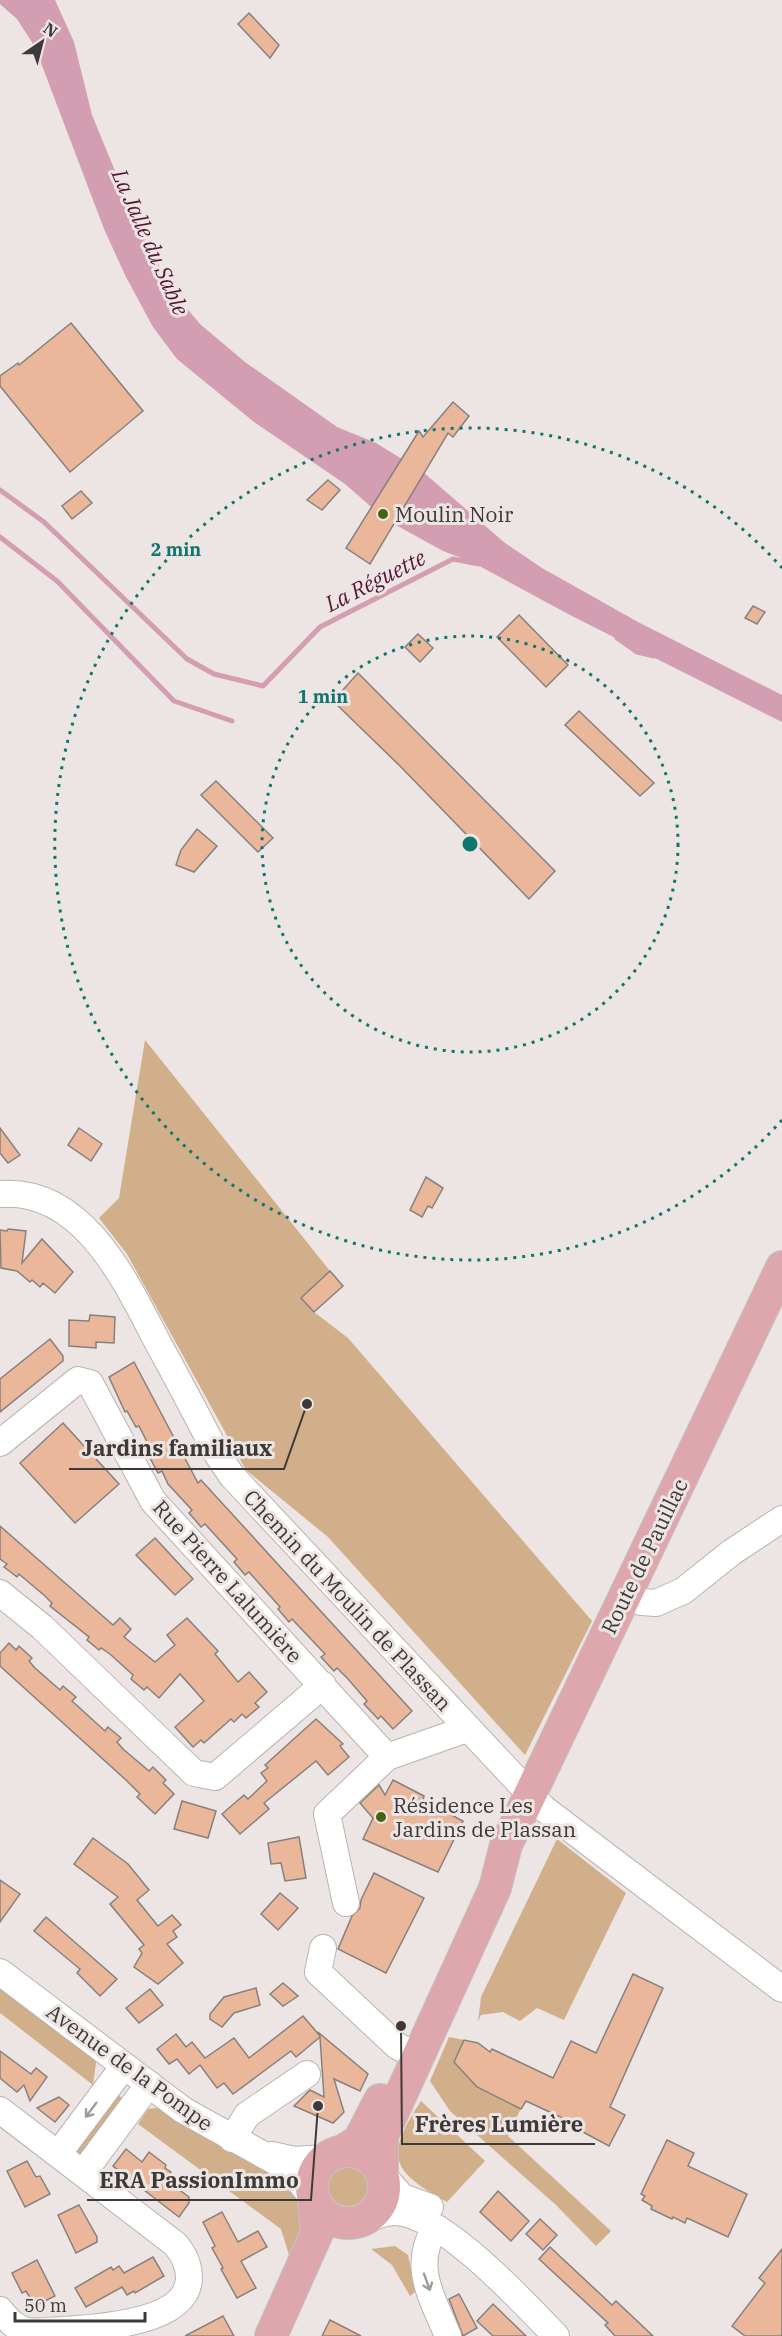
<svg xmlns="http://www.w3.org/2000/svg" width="782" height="2336" font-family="'IBM Plex Serif',serif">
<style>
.green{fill:#d0af8a}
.water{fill:#d39db2}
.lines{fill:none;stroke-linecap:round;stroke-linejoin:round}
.stream{stroke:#d39db2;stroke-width:5}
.building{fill:#eab79b;stroke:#87817e;stroke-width:1.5}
.minor-casing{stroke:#bab3b1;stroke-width:28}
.major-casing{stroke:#c4c4c3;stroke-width:34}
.minor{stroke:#fff;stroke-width:26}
.major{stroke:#dea6ad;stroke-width:32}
.oneway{stroke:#9e9c9c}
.ring{fill:none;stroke:#0f766e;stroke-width:3;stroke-dasharray:3 6}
.poi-dot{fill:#476213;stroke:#ede5e3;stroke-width:2}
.labels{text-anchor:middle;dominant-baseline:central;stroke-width:6;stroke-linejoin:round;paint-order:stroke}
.poi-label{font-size:21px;fill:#3c3938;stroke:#ede5e3;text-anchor:start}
.street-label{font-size:21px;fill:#3c3938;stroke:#ede5e3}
.water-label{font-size:22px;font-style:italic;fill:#541435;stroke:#ede5e3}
.centre{fill:#0f766e;stroke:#ede5e3;stroke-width:3}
.ring-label{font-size:18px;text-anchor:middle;font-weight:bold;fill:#0f766e;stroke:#ede5e3;stroke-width:6;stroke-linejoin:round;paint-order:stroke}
.leader{fill:none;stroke:#3c3938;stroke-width:2}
.callout-dot{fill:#3c3938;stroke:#ede5e3;stroke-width:2}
.callout-label{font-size:22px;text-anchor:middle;font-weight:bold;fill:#3c3938;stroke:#ede5e3;stroke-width:6;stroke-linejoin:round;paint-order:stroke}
</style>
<rect width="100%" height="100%" fill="#ede5e3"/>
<g class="green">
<path d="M145,1040L330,1271L302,1298L314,1312L348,1338L592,1621L525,1755L328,1537L246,1470L127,1254L99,1218L119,1198Z"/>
<path d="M557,1839L626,1893L564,2020L537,2008L520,2021L503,2012L481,2015L478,2022L481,1997Z"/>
<path d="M0,1982L94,2055L96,2063L93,2085L0,2013Z"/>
<path d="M449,2037L464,2040L454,2062L479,2089L481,2086L521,2108L508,2136L611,2231L596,2246L556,2205L450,2111L430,2081Z"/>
<path d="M113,2091L126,2101L80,2156L75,2154L72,2146Z"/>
<path d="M421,2101L485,2161L447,2202C391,2171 384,2157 421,2101Z"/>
<path d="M155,2108L165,2110L215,2143L270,2167L302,2196L300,2262L289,2255L281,2229L138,2124L148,2109Z"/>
<circle cx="348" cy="2186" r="20"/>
<path d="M395,2246L408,2255L416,2291L410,2296L392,2265L371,2249Z"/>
</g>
<path class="water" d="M0,0H55L74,42L92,115L132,212L172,291L200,324L245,362L337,427L376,443L423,472L505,543L542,568L638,622L782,695V722L568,614L472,562L443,551L385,519L345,484L254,422L177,359L153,327L126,277L104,229L35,47L17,19L0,4Z"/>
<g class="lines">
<g class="stream">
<path d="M0,490L44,522L187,659L214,674L263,686L320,627L453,559L479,564"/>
<path d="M0,537L57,581L174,701L232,721"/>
<path d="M617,638L637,652L654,656"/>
</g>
</g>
<g class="building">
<path d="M249,13L279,45L270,58L238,24Z"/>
<path d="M71,323L143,411L70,472L0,386V376L18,363L19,365Z"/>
<path d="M453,402L469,416L453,437L448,433L370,564L346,548L419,431L423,437Z"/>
<path d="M328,480L340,490L322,510L307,500Z"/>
<path d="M81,491L92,503L72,519L62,506Z"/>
<path d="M753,606L765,612L757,624L745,618Z"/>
<path d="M519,615L568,665L546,687L497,637Z"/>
<path d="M418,634L433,648L420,662L405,647Z"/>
<path d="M358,673L555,871L529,899L400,766L333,701Z"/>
<path d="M579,711L654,783L640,796L565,725Z"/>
<path d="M216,781L273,838L258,852L201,795Z"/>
<path d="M197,829L217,846L194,872L176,865L181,850Z"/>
<path d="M0,1128L20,1155L8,1163L0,1153Z"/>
<path d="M79,1128L102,1144L91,1161L68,1145Z"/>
<path d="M426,1177L443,1188L432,1208L428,1206L422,1217L410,1210Z"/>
<path d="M8,1229L26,1231L22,1263L42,1239L73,1272L55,1293L43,1283L40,1287L32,1280L30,1282L17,1271L1,1268L0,1230L7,1231Z"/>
<path d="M330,1271L343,1286L314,1312L301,1298Z"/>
<path d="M90,1315L115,1317L114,1343L96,1342V1348L69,1346V1320L89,1321Z"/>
<path d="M50,1339L63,1356V1361L0,1412V1379Z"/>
<path d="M134,1362L198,1483L201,1480L412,1711L393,1729L381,1716L378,1719L364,1704L367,1701L348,1679L337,1668L334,1671L321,1657L325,1654L292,1619L289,1622L278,1609L280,1607L249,1572L245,1575L240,1569L234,1562L237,1559L205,1524L201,1527L196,1521L189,1513L192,1510L168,1484L162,1471L158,1473L149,1456L153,1454L139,1426L136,1427L127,1411L125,1412L109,1377Z"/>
<path d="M63,1423L119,1484L75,1523L20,1463Z"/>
<path d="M0,1526L113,1625L120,1618L131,1629L124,1637L155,1662L175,1645L167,1635L187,1618L218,1651L215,1654L238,1682L249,1672L267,1692L255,1703L259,1707L246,1718L242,1714L234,1722L231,1719L204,1743L201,1740L193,1747L175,1727L204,1701L180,1674L159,1698L147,1687L144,1690L131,1679L133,1675L110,1654L101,1648L99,1650L87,1640L89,1637L50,1606L52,1603L45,1596L19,1574L17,1577L4,1567L7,1564L0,1559Z"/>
<path d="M155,1538L193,1579L175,1595L136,1555Z"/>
<path d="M9,1643L16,1650L19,1646L32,1658L29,1661L35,1668L60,1690L63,1686L76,1697L72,1701L105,1731L108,1727L121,1738L117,1742L123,1749L149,1771L153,1767L166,1780L163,1783L174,1794L155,1814L137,1797L140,1794L126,1780L0,1666V1653Z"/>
<path d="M316,1719L343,1744L340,1746L349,1757L328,1775L316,1761L264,1803L269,1809L240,1834L222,1814L244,1795L248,1799L267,1781L261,1773L268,1768L265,1765Z"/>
<path d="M393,1780L424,1796L423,1800L463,1821L438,1872L363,1839L373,1818L360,1803L379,1785L385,1795Z"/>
<path d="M182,1801L216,1811L208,1838L174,1829Z"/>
<path d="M299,1837L306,1878L285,1881L281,1863L271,1864L268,1843Z"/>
<path d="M93,1838L128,1864L149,1890L137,1900L158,1926L172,1915L181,1925L173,1931L177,1937L167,1944L183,1963L158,1984L134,1967L142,1953L139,1949L144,1945L110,1904L118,1897L74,1864Z"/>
<path d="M374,1873L424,1898L386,1973L338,1949L352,1916L360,1908L361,1900Z"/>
<path d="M0,1880L20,1894L0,1922Z"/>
<path d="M280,1893L298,1908L278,1930L261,1914Z"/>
<path d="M46,1917L117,1979L100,1996L77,1973L80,1969L34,1931Z"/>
<path d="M633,1974L663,1988L610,2107L625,2115L609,2146L583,2132L584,2128L526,2101L521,2109L477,2087L454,2062L464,2040L478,2043L490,2052L492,2049L553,2078L571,2041L596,2053Z"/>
<path d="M283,1983L298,1996L283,2006L270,1994Z"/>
<path d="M256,1988L260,2005L234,2013L222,2027L210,2019V2014L224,1997Z"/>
<path d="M150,1989L163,2005L139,2023L126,2008Z"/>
<path d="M303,2016L320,2036L319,2033L368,2074L360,2091L334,2079L344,2112L333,2123L294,2106L310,2090L324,2097L320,2037L296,2057L291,2051L233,2094L224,2083L217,2088L200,2065L189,2074L177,2059L169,2064L157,2049L176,2034L186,2047L192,2042L205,2058L234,2038L249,2058Z"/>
<path d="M0,2051L31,2074L36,2068L47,2077L30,2101L24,2085L17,2092L0,2078Z"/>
<path d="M59,2097L69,2105L55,2122L37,2108Z"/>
<path d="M667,2140L694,2153L688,2166L747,2194L728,2237L687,2218L685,2223L673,2217L672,2219L651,2209L652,2206L642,2200L645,2196L641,2194Z"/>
<path d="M126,2149L142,2162L149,2152L166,2165L165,2168L171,2172L169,2174L184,2186L181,2191L189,2197V2203L179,2217L113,2166Z"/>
<path d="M27,2161L36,2177L40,2176L50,2194L25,2207L7,2171Z"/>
<path d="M498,2191L529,2221L511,2241L480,2212Z"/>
<path d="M79,2205L97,2237V2242L76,2253L58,2215Z"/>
<path d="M222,2212L238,2242L258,2231L267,2247L241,2261L256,2288L237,2298L221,2269L223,2268L212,2248L215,2246L203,2222Z"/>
<path d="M540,2219L557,2235L543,2250L526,2234Z"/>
<path d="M550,2247L612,2305L616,2301L653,2336H615L605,2325L608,2323L539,2259Z"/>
<path d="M782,2249V2336H745L732,2326L765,2283L759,2278Z"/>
<path d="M153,2257L164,2276L135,2293L134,2291L127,2295L122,2287L86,2307L75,2288L111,2267L113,2270L119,2266L124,2273Z"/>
<path d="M37,2260L55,2296L35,2306L26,2291L22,2293L12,2273Z"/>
<path d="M459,2294L477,2328L463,2336L449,2299Z"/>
<path d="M493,2304L526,2336H493L477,2321Z"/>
<path d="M223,2316L234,2336H185Z"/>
<path d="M330,2320L361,2336H322Z"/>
</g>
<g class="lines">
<g class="minor-casing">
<g id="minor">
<path d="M0,1194C84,1187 127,1284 159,1345C179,1381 198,1418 217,1454L232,1476L543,1808L782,1989"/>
<path d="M0,1443L78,1380L90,1383L153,1501L387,1757L467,1729"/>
<path d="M0,1593L42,1627L194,1773L215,1777L323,1685"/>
<path d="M625,1593L641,1602L656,1603L683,1591L732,1552L782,1519"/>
<path d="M346,1903L327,1814L387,1757"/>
<path d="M323,1948L318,1972L397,2046L418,2056"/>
<path d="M0,1972L183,2110L289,2169L314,2199"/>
<path d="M0,2110L175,2244C183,2253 189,2265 189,2278C188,2324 95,2328 62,2330C52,2330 39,2333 29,2331C16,2329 8,2320 0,2310"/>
<path d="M232,2139L247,2115L307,2074"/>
<path d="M58,2154L124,2066"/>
<path d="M272,2155L294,2160L326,2158"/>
<path d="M83,2173L149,2084"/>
<path d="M382,2174L402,2197L430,2207"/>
<path d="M368,2218C376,2216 386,2212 395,2212C442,2213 524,2303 556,2336"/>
<path d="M435,2228C411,2267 433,2299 448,2336"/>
</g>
</g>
<g class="major-casing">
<g id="major">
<path d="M343,2151L359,2141L380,2100"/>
<circle cx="348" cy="2187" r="36"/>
<path d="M382,2174V2136L495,1888L506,1845L782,1267"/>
<path d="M271,2336L317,2233L314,2199"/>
</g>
</g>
<use href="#minor" class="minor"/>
<use href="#major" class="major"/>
</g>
<defs><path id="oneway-shaft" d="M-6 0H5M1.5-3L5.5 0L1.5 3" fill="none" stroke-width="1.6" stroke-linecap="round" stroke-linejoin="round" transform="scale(1.5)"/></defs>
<g class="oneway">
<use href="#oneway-shaft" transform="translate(91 2110) rotate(127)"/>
<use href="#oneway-shaft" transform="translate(427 2282) rotate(70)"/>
</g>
<g class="ring">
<circle cx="470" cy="844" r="208"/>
<path d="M782 1120A416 416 0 1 1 782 568"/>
</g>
<g class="poi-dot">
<circle cx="383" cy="514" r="6"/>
<circle cx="381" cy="1817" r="6"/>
</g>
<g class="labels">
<g class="poi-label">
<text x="395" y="514">Moulin Noir</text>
<text x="393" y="1805">Résidence Les<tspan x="393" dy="24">Jardins de Plassan</tspan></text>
</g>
<g class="street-label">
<text transform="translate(644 1556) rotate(-64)">Route de Pauillac</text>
<text transform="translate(228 1581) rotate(48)">Rue Pierre Lalumière</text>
<text transform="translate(348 1600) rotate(47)">Chemin du Moulin de Plassan</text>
<text transform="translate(130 2067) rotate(36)">Avenue de la Pompe</text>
</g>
<g class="water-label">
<text transform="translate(151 242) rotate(66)">La Jalle du Sable</text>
<text transform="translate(375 580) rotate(-27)">La Réguette</text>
</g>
</g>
<circle cx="470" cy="844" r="9" class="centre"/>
<g class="ring-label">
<text x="176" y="556">2 min</text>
<text x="323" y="703">1 min</text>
</g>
<path class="leader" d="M307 1404L284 1469H69M401 2026L402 2144H595M318 2106L311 2200H87"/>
<g class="callout-dot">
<circle cx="307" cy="1404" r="6"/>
<circle cx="401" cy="2026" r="6"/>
<circle cx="318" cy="2106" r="6"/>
</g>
<g class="callout-label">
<text x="177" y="1456">Jardins familiaux</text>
<text x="499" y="2132">Frères Lumière</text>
<text x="199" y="2188">ERA PassionImmo</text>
</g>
<g transform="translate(42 42) rotate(35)" stroke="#ede5e3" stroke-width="4.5" paint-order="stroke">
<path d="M0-4.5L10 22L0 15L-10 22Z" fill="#3c3938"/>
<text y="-9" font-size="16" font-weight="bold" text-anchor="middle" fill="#3c3938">N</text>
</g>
<path d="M15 2312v9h130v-9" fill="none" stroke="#3c3938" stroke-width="3"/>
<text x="24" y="2312" font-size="18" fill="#3c3938" stroke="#ede5e3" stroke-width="4.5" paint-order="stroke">50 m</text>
</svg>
